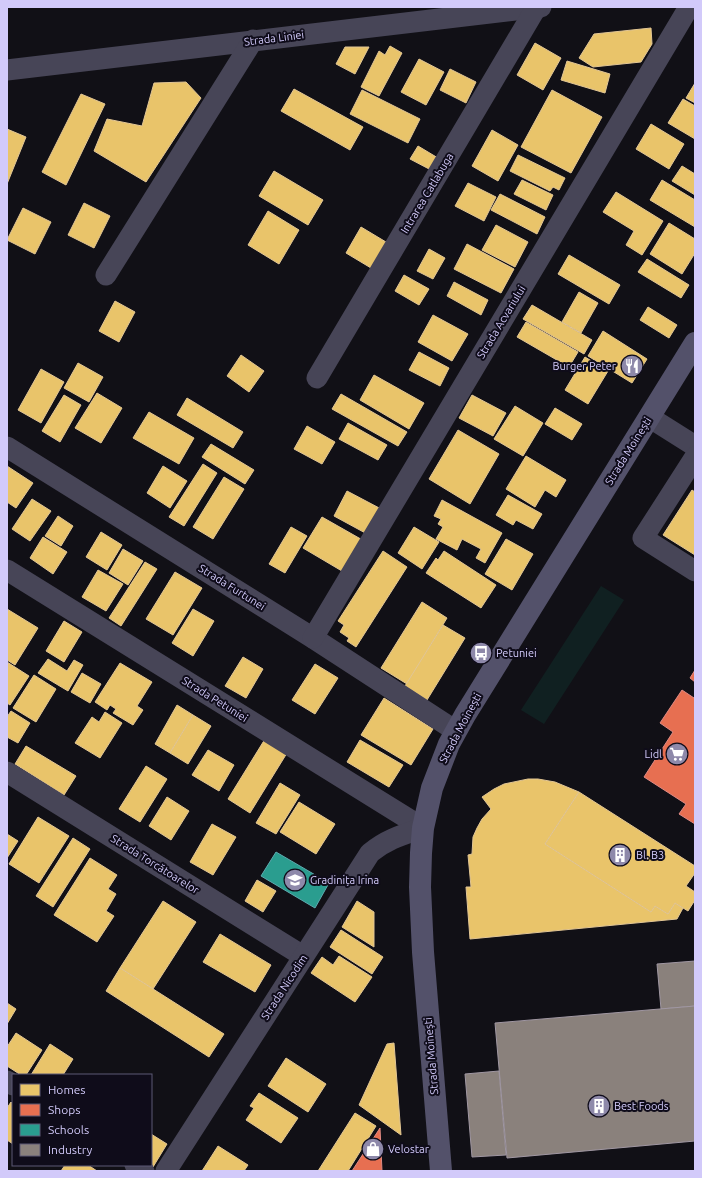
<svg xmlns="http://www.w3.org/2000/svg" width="702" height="1178" font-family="Ubuntu,sans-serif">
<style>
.green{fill:#102021}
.homes{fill:#e9c46a;stroke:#e2c695}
.shops{fill:#e76f51;stroke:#e18a84}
.schools{fill:#2a9d8f;stroke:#5caaaf}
.industry{fill:#8a817c;stroke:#a097a2}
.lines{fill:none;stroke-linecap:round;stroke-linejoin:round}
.minor{stroke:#474557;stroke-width:21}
.secondary{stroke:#53516a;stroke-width:22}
.labels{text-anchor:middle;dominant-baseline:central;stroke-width:4;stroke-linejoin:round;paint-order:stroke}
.street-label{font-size:11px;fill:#d2cafa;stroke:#0f0c1a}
.poi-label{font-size:11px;fill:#d2cafa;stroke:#0f0c1a;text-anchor:start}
</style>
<rect width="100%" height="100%" fill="#111016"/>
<path class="green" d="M601,586L624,600L544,724L521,710Z"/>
<g class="homes">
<path d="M651,28L652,44L641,62L593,67L579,58L594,34Z"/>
<path d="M535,43L561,58L543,90L517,75Z"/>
<path d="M390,46L402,53L379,96L361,87L379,51L385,55Z"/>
<path d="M345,47H369L355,74L336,64Z"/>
<path d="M419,59L444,72L426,105L401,92Z"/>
<path d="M567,61L610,74L605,93L561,80Z"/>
<path d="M450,69L476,82L466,103L440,90Z"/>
<path d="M186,82L201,98L146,182L94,151L107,119L142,126L154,83Z"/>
<path d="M695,83V103L686,98Z"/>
<path d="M294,89L363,127L350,150L281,111Z"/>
<path d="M362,90L420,119L408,143L350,114Z"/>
<path d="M552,90L602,117L571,173L521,147Z"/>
<path d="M81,94L105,104L66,185L42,172Z"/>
<path d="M683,99L695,106V139L668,123Z"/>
<path d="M651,124L684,144L669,169L636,149Z"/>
<path d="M7,129L26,137L7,184Z"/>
<path d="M492,130L518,145L498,181L472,166Z"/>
<path d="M418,146L438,158L431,170L410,159Z"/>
<path d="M518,155L565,178L559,190L553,187L550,191L510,171Z"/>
<path d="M682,166L695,174V195L672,181Z"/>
<path d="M274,171L323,200L308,225L259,196Z"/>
<path d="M522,180L553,195L546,210L514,194Z"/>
<path d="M662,180L695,200V227L650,200Z"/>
<path d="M468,183L496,197L484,221L455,206Z"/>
<path d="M616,192L663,221L642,255L626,245L634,231L603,212Z"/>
<path d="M500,194L545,217L537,234L491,210Z"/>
<path d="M84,203L110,216L94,248L68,235Z"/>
<path d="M23,208L51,222L35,254L7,240Z"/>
<path d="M268,211L299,230L279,264L248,245Z"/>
<path d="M669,223L695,239V253L682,274L650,254Z"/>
<path d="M496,225L528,242L515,267L482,250Z"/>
<path d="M361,227L386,242L371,268L346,253Z"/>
<path d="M467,244L514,269L501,293L454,269Z"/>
<path d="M429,249L445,258L433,279L417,271Z"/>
<path d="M569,255L620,285L609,304L558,274Z"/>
<path d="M647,259L689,285L681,298L638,272Z"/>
<path d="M404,275L429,289L419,305L395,291Z"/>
<path d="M454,282L488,300L481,315L447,296Z"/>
<path d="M579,292L598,303L581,333L562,322Z"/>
<path d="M115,301L135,312L119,342L99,331Z"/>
<path d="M532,305L592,340L584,354L523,319Z"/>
<path d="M648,307L677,325L669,338L640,320Z"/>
<path d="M433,315L468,334L452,361L418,342Z"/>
<path d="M526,322L578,352L569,367L517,337Z"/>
<path d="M603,331L647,359L632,383L588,356Z"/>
<path d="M419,352L449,368L440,386L409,370Z"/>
<path d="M241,355L264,371L249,392L227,376Z"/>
<path d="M585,357L608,371L588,404L565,390Z"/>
<path d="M78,363L103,377L89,402L64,388Z"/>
<path d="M41,369L64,382L41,423L18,410Z"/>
<path d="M374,375L424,403L409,429L360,400Z"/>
<path d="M97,393L122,408L101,443L75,428Z"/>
<path d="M341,394L407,432L398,446L332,409Z"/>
<path d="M64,395L81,405L60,442L42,431Z"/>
<path d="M472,395L506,413L493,436L459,418Z"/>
<path d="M187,398L243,432L233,448L177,415Z"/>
<path d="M515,406L543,423L523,456L494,439Z"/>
<path d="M555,408L582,424L572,440L545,424Z"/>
<path d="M149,412L194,438L179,464L133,438Z"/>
<path d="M348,423L387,445L378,460L339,439Z"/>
<path d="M307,426L335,442L322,464L294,449Z"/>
<path d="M458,430L499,454L470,504L429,479Z"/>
<path d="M211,444L254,470L245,484L202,457Z"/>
<path d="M526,456L566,480L556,497L545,490L535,507L506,489Z"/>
<path d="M203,464L217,473L184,526L169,517Z"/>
<path d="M7,466L33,483L16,508L7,502Z"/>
<path d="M163,466L187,481L170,508L147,493Z"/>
<path d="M224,477L244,489L213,539L193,527Z"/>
<path d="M692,490L695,492V555L663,535Z"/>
<path d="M347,491L383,510L369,535L334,516Z"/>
<path d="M508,495L542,514L533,529L516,520L513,525L496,515Z"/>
<path d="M32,499L51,511L30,541L12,529Z"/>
<path d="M442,500L502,533L485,563L476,558L481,549L462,539L457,550L436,539L443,527L438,524L441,519L434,516Z"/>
<path d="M58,516L73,526L61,546L45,536Z"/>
<path d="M322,517L366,542L347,574L303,548Z"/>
<path d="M291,527L307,536L285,573L269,564Z"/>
<path d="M414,527L439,542L422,569L398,553Z"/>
<path d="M101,532L122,545L107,570L86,557Z"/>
<path d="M43,537L67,552L53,574L30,558Z"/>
<path d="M506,539L533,554L512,590L485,574Z"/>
<path d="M123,549L143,561L128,585L109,573Z"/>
<path d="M383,551L407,567L356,647L347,641L349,638L340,632L344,625L338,621Z"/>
<path d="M444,551L496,585L481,608L426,573L436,558L438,560Z"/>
<path d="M145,562L157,569L121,626L109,618Z"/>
<path d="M98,570L123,584L106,611L82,597Z"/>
<path d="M175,572L202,588L173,635L146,619Z"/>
<path d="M422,602L447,618L407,684L381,668Z"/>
<path d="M7,609L38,628L15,665L7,660Z"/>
<path d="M193,609L214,621L193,656L172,643Z"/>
<path d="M64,621L82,632L64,662L46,651Z"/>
<path d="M443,625L465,638L427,700L405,686Z"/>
<path d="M243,657L263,669L246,698L225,686Z"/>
<path d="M48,659L67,671L74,660L83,665L68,691L38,673Z"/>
<path d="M7,662L29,676L10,705L7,703Z"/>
<path d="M120,663L152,682L137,706L143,710L133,725L113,713L116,709L110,705L107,710L95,702Z"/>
<path d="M315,664L338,678L315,714L292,700Z"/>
<path d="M82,673L101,684L90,703L71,692Z"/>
<path d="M34,675L56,689L36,722L13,708Z"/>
<path d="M384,698L433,729L411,765L361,735Z"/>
<path d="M177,705L193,715L170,753L155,744Z"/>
<path d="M11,711L30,723L18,743L7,737V717Z"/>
<path d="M105,712L122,723L100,758L75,743L92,717L99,722Z"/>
<path d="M193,715L211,726L188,764L170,753Z"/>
<path d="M265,739L287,753L250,813L228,799Z"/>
<path d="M360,740L403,765L389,787L347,762Z"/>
<path d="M26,746L76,776L64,795L15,764Z"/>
<path d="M208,750L234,765L219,791L192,775Z"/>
<path d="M146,766L167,779L140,822L119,809Z"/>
<path d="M528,779H538L555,782L579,792L545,844L651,912L655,906L668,914L675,903L683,908L677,919L470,939L466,887H471L468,855L472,854L473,837L477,828L482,819L491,809L482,797L494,789L504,784Z"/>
<path d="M280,783L300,795L276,834L256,823Z"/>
<path d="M579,792L695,866V873L686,886L695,892V900L688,911L675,903L668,914L655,906L651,912L545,844Z"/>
<path d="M167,797L189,811L171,840L149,826Z"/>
<path d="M299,802L335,824L316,854L280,832Z"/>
<path d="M38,817L69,836L39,883L9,864Z"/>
<path d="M212,824L236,837L213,875L190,862Z"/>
<path d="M7,834L18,841L7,858Z"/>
<path d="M73,838L90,849L53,907L36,896Z"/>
<path d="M90,858L117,875L108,889L116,894L106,911L114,916L97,942L54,915Z"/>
<path d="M257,880L276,891L263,912L245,901Z"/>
<path d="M163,901L196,922L153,989L120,968Z"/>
<path d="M357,901L374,912V947L342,927Z"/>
<path d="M341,930L383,957L372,974L330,947Z"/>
<path d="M220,934L271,965L255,992L203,962Z"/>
<path d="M339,956L372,977L355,1002L311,973L322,957L333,965Z"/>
<path d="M120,968L224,1034L209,1057L106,991Z"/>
<path d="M7,1003L16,1009L7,1024Z"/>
<path d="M16,1033L42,1050L26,1075H21L7,1066V1047Z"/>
<path d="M394,1043L401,1135L359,1105L387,1044Z"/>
<path d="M50,1044L73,1059L63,1075H31Z"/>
<path d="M286,1058L326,1084L308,1112L268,1086Z"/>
<path d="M259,1093L298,1118L281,1143L246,1120L254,1108L250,1106Z"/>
<path d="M11,1102L13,1104V1144L7,1140V1108Z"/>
<path d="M355,1113L376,1126L348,1171H318Z"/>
<path d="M151,1134L167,1144L153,1167L151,1165Z"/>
<path d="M218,1146L248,1165L244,1171H202Z"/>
<path d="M65,1165H88L97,1171H61Z"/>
</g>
<g class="shops">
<path d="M695,670V682L690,678Z"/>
<path d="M682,690L694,698L695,696V824L679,814L686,804L644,777L673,732L660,723Z"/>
<path d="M380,1128L382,1171H352Z"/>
</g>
<path class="schools" d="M276,852L329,883L315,908L261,876Z"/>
<g class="industry">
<path d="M695,961V1006L661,1009L657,964Z"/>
<path d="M695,1006V1141L507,1158L495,1023Z"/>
<path d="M499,1071L506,1155L472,1157L465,1074Z"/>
</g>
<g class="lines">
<g class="minor">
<path d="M7,70L541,7"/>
<path d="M106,275L253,40"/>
<path d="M317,378L536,8"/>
<path d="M649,417L695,446"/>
<path d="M7,447L313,638L456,731"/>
<path d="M695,457L643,538L695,571"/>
<path d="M7,570L423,828"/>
<path d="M313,638L689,7"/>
<path d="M7,772L303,956"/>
<path d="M7,1081L13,1085"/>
<path d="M135,1165L144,1171"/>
<path d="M166,1171L370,853C387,839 402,835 423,828"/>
</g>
<path class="secondary" d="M441,1171L423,952L420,887L421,853L423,828L432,788L449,744L465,715L695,343"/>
</g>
<defs>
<g id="restaurant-disc" transform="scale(1.15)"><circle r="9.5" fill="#8e89aa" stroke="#0f0c1a"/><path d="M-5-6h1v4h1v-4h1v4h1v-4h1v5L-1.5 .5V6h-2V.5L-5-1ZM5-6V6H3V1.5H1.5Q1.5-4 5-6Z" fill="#fff"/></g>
<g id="bus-disc" transform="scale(1.15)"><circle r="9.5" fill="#8e89aa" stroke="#0f0c1a"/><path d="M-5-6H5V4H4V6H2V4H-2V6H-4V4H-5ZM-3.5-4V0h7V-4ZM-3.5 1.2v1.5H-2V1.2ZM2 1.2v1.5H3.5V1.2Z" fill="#fff"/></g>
<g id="supermarket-disc" transform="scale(1.15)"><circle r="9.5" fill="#8e89aa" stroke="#0f0c1a"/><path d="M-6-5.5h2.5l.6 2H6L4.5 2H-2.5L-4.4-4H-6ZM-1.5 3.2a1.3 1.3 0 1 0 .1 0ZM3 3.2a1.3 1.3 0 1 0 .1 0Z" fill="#fff"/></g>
<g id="building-disc" transform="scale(1.15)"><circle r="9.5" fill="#8e89aa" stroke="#0f0c1a"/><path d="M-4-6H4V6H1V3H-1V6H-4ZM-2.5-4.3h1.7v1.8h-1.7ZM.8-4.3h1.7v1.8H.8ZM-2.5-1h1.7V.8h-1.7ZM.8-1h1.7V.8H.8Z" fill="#fff"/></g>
<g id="school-disc" transform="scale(1.15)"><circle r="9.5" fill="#8e89aa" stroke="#0f0c1a"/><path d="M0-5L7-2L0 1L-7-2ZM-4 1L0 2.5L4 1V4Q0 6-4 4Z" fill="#fff"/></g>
<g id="shop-disc" transform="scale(1.15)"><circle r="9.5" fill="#8e89aa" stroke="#0f0c1a"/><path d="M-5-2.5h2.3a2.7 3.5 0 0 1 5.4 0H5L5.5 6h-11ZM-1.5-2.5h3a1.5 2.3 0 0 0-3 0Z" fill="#fff"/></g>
</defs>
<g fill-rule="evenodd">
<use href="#restaurant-disc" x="632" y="366"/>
<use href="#bus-disc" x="481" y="653"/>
<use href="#supermarket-disc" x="677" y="754"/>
<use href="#building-disc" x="620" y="855"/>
<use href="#school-disc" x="295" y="880"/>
<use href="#building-disc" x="599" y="1106"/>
<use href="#shop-disc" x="373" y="1149"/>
</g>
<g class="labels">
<g class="street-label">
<text transform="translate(274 38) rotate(-7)">Strada Liniei</text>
<text transform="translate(427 193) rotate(-59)">Intrarea Catlabuga</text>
<text transform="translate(501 322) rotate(-59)">Strada Acvariului</text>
<text transform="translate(628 451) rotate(-58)">Strada Moinești</text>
<text transform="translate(232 587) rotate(32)">Strada Furtunei</text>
<text transform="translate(215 699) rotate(32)">Strada Petuniei</text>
<text transform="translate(460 728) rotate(-62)">Strada Moinești</text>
<text transform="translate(155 864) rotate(32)">Strada Torcătoarelor</text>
<text transform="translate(284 987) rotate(-57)">Strada Nicodim</text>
<text transform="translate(431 1056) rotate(-95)">Strada Moinești</text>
</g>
<g class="poi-label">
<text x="616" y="366" text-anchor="end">Burger Peter</text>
<text x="496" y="653">Petuniei</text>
<text x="662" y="754" text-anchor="end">Lidl</text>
<text x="636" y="855">Bl. B3</text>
<text x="310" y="880">Gradinița Irina</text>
<text x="614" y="1106">Best Foods</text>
<text x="388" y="1149">Velostar</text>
</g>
</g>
<rect width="702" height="1178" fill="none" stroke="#d2cafa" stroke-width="16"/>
<rect x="12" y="1074" width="140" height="92" fill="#0f0c1a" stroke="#5d5874"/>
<rect x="20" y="1084" width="20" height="12" fill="#e9c46a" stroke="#5d5874"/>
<text x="48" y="1094" font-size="12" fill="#d2cafa">Homes</text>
<rect x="20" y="1104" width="20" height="12" fill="#e76f51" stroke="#5d5874"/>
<text x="48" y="1114" font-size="12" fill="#d2cafa">Shops</text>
<rect x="20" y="1124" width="20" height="12" fill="#2a9d8f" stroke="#5d5874"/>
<text x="48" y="1134" font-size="12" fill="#d2cafa">Schools</text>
<rect x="20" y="1144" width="20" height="12" fill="#8a817c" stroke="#5d5874"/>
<text x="48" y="1154" font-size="12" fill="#d2cafa">Industry</text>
</svg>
